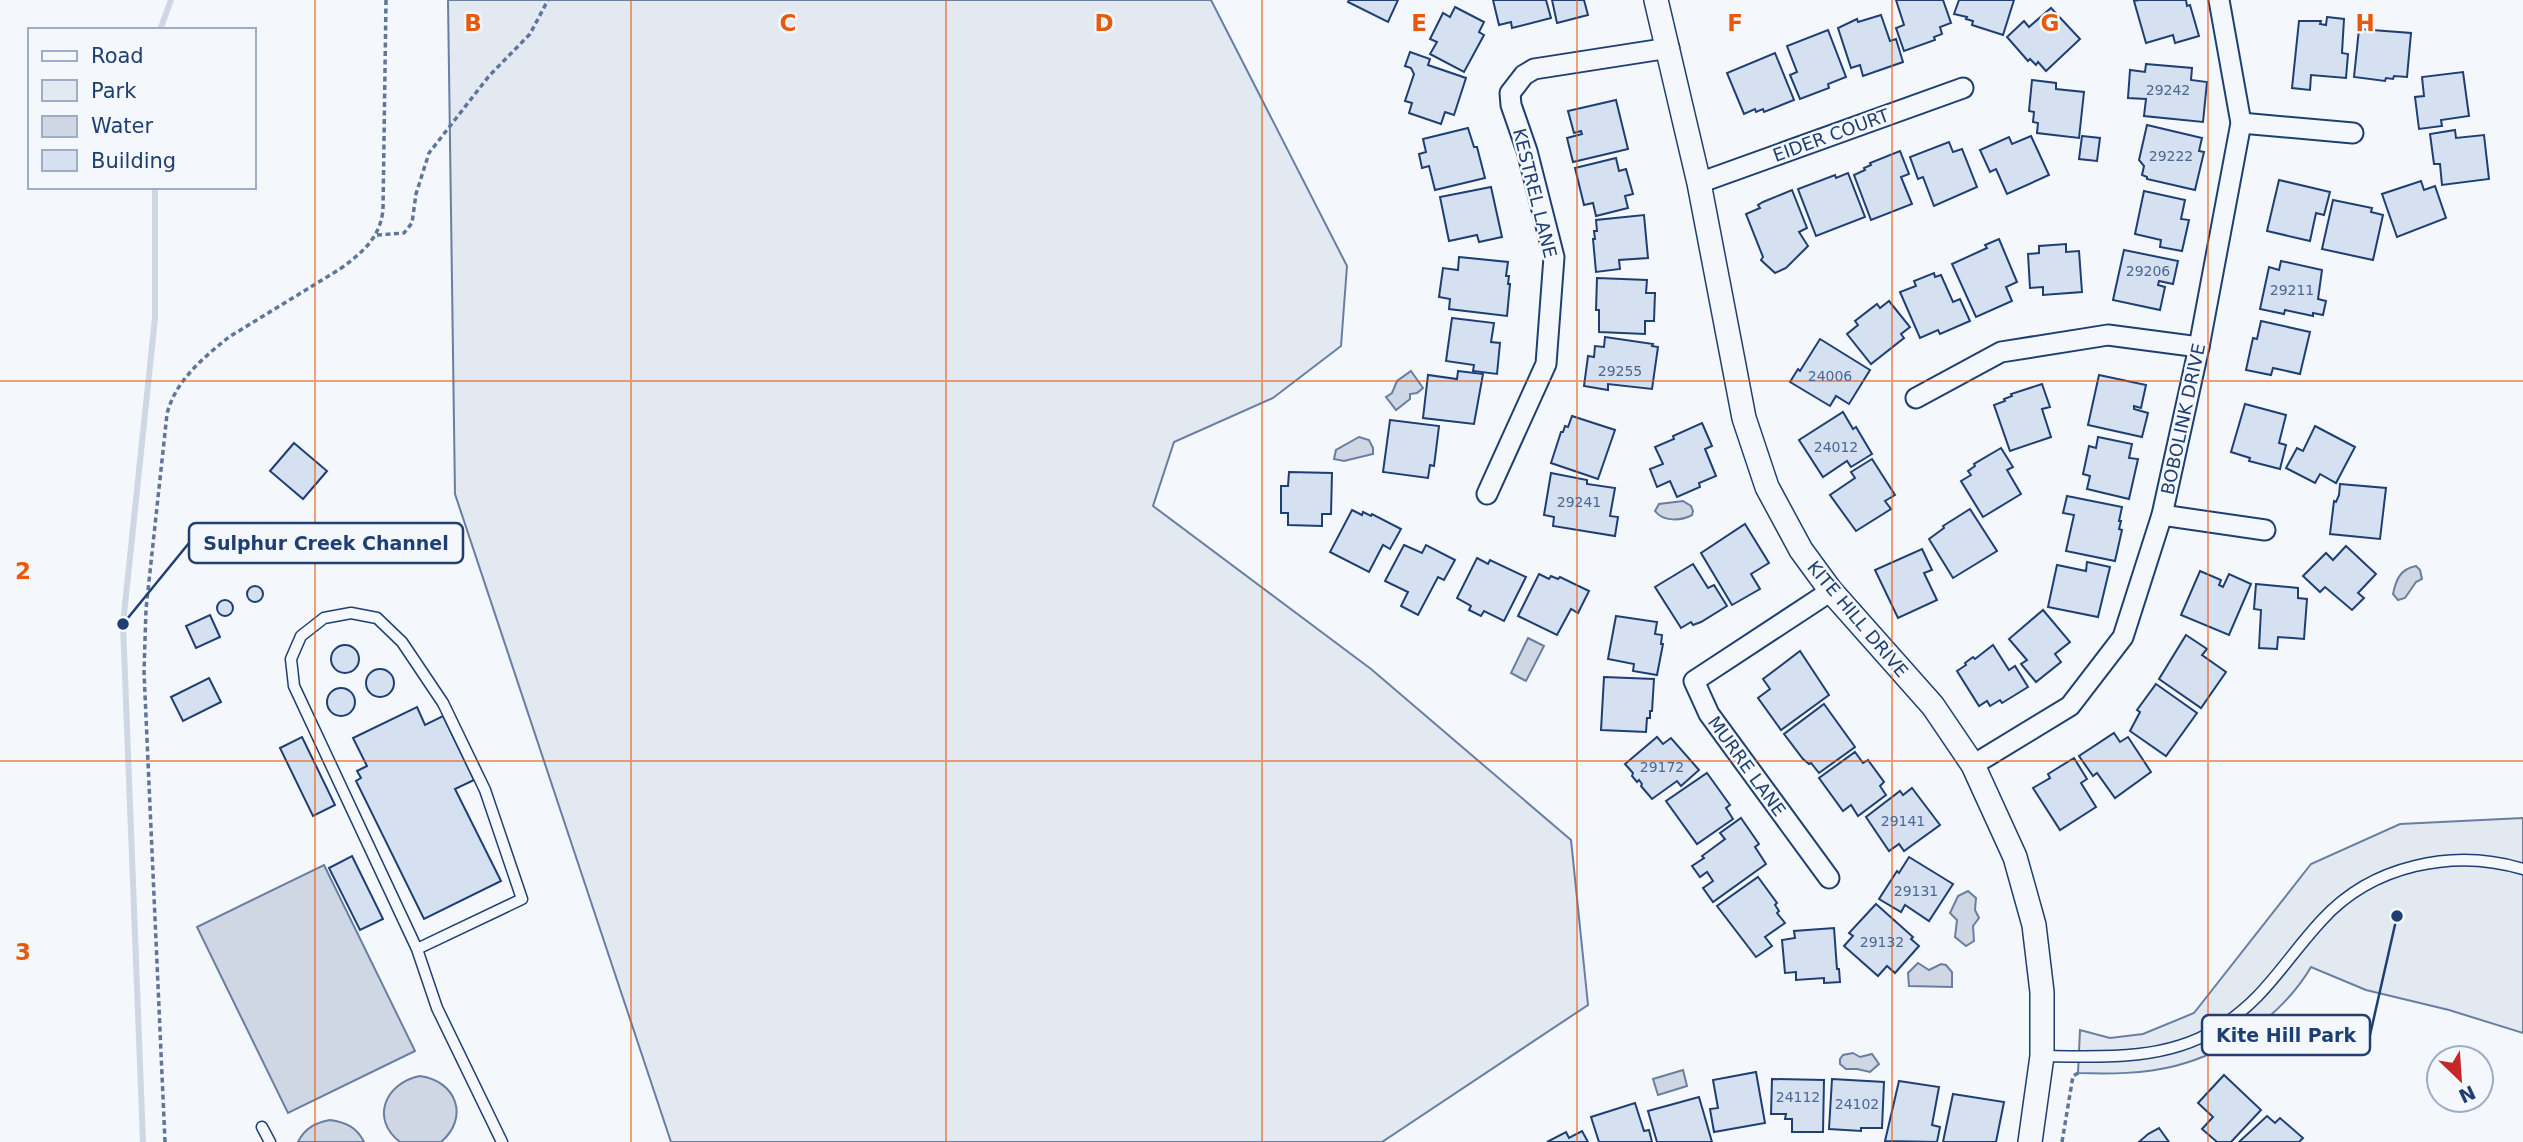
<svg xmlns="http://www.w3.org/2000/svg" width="2523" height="1142" font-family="'DejaVu Sans',sans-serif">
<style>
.green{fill:#e3e9f0;stroke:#687fa3;stroke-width:2}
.water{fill:#cfd7e4;stroke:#687fa3;stroke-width:2}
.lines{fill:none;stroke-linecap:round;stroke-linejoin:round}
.stream{stroke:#cfd7e4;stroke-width:6}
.building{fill:#d5e0f0;stroke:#1d3f73;stroke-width:2}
.service-casing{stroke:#1d3f73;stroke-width:13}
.minor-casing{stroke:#1d3f73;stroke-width:23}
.tertiary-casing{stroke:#1d3f73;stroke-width:26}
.path{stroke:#5e769c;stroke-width:3.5;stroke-dasharray:5 3.5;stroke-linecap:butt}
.service{stroke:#f4f7fb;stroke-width:10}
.minor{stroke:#f4f7fb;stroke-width:19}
.tertiary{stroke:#f4f7fb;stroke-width:23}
.grid{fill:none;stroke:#e8590c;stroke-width:2;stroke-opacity:0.55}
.labels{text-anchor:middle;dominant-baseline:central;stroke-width:5;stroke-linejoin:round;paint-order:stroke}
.number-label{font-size:14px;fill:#4b6792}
.street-label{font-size:18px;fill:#1d3f73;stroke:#f4f7fb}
.grid-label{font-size:23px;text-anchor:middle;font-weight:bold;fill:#e8590c;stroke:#f4f7fb;stroke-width:5;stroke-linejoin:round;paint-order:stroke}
.leader{fill:none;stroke:#1d3f73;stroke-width:2.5}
.callout-dot{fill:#1d3f73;stroke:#f4f7fb;stroke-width:2.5}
.callout{fill:#f4f7fb;stroke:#1d3f73;stroke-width:2.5}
.callout-label{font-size:19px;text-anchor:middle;font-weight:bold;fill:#1d3f73}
</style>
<rect width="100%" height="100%" fill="#f4f7fb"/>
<g class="green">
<path d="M448,0H1211L1347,266L1341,346L1273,398L1174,442L1153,506L1371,669L1571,840L1588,1005L1382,1142H671L455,494Z"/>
<path d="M2523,818V1033L2449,1010L2366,990L2311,967C2282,1016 2229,1052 2175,1066C2143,1074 2110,1074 2078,1073L2080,1030L2110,1038L2143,1034L2194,1013L2311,864L2400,824Z"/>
</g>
<g class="water">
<path d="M1411,371L1423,388L1417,393L1410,394V399L1396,410L1386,397L1392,393L1397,381Z"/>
<path d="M1359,437L1369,440L1373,448V454L1344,461L1334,459L1336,450Z"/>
<path d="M1683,501L1691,506L1693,511L1692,515C1681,521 1663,522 1655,511L1659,504Z"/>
<path d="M2416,566L2420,570L2422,579L2416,582L2405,598L2398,600L2393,594C2396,580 2400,569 2416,566Z"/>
<path d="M1528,638L1544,646L1526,681L1511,673Z"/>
<path d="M324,865L415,1051L288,1113L197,927Z"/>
<path d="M1968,891L1976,898L1975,910L1979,918L1973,926L1974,941L1966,946L1955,937L1957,920L1950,913L1958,896Z"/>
<path d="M1918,963L1929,970L1941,964L1946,965L1952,972V987L1909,986L1908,973Z"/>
<path d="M1853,1053L1860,1057L1872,1054L1879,1064L1870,1072L1857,1069H1846L1840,1064V1059L1843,1055Z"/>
<path d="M1683,1070L1687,1086L1658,1095L1653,1079Z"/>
<path d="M420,1076C456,1081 470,1117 441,1142H400C370,1119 385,1083 420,1076Z"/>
<path d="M330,1120C345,1122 357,1127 364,1142H298C305,1128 315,1123 330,1120Z"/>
</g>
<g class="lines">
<g class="stream">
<path d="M160,30L171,0"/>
<path d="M143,1142L123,624L155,318V187"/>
</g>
</g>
<g class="building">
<path d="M1349,0H1398L1388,22L1348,2Z"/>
<path d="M1493,0H1546L1551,18L1512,28L1511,22L1499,25Z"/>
<path d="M1552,0H1584L1588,15L1557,23Z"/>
<path d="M1896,0H1943L1951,23L1940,27L1942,34L1934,37L1935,40L1904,51L1896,28L1904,25Z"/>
<path d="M1959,0H2014L2003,35L1972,25L1973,21L1966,19L1967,17L1954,14Z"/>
<path d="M2139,0H2186L2187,6L2190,5L2199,36L2175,43L2173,35L2146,43L2134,1Z"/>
<path d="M1455,7L1484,22L1479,32L1484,35L1464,72L1430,54L1437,42L1430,39L1443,13L1450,17Z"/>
<path d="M2051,8L2080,39L2046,71L2038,62L2036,65L2030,59L2028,61L2007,37L2024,21L2029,27Z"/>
<path d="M1881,15L1890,41L1896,39L1903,62L1863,76L1860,65L1851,68L1838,28L1857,19L1858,22Z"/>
<path d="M2327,17L2344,19L2342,53L2348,54L2346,78L2311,75L2310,90L2292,88L2299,21H2321L2320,24L2326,25Z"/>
<path d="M2359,29L2411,33L2407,77L2394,76L2393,79L2386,78L2385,81L2354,77Z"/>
<path d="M1828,30L1846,77L1828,84L1829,88L1800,99L1790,75L1797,72L1787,46Z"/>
<path d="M1410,52L1430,59L1428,65L1466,78L1454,115L1445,112L1441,124L1409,113L1412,103L1405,101L1414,74L1411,68L1405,66Z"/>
<path d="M1775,53L1794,100L1764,112L1763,109L1756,112L1755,109L1744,114L1727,73Z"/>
<path d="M2146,64L2192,68L2191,80L2207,82L2203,122L2144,116L2146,99L2128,98L2130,70L2145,72Z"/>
<path d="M2463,72L2469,116L2441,120L2442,126L2419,129L2415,97L2424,96L2422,77Z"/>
<path d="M2032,80L2056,83V89L2084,92L2079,138L2037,133L2038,123L2033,122L2034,112L2029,111Z"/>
<path d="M1616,100L1628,149L1573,162L1567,138L1582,134L1581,131L1574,133L1568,111Z"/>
<path d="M2147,125L2202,138L2199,151L2204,152L2195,190L2147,179V177L2142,175L2144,166L2139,160Z"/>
<path d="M1468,128L1474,147H1477L1485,178L1435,190L1429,166L1422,168L1419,154L1426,152L1423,139Z"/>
<path d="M2455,130L2456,138L2484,135L2489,179L2442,185L2440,164H2434L2430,134Z"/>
<path d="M2031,136L2049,175L2007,194L1996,169L1990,172L1980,150L2009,137L2012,144Z"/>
<path d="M2082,136L2100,138L2097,161L2079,159Z"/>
<path d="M1949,142L1953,152L1962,149L1977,187L1934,206L1923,177L1918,179L1910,157Z"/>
<path d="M1900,151L1909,174L1901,177L1912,204L1871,220L1854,175L1865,170L1864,168L1871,165L1870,163Z"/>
<path d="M1616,158L1619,171L1626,169L1633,194L1625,196L1628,208L1596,216L1593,203L1584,205L1575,168Z"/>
<path d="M1848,173L1865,217L1816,236L1798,189L1835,175L1836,178Z"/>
<path d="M2279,180L2330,192L2324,215L2316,213L2310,241L2267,231Z"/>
<path d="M2421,181L2424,190L2435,186L2446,218L2397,237L2382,194Z"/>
<path d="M1491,187L1502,237L1479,242L1477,235L1449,241L1440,197Z"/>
<path d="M1792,190L1807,228L1799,232L1808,246L1786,268L1775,273L1761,260L1763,257L1746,214L1760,208L1758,205L1763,202Z"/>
<path d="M2144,191L2185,200L2181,219L2189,220L2182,251L2160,247L2161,240L2135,234Z"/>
<path d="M2333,200L2372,208L2371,212L2383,215L2373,260L2322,249Z"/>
<path d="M1644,215L1648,258L1619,260L1620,269L1596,272L1593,239H1595L1594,231H1597L1596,220Z"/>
<path d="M1999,239L2017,282L2006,287L2012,301L1976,317L1952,264L1987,248L1985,245Z"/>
<path d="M2066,244V252L2079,251L2082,292L2043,295V287L2030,288L2028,254L2039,253V246Z"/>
<path d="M2124,250L2178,261L2173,284L2159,281L2158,285L2165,287L2160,310L2113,300Z"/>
<path d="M1459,257L1508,262L1506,276H1509L1508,284H1510L1507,316L1449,309L1450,299L1439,297L1443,268L1458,270Z"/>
<path d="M2281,261L2322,270L2318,299L2326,301L2323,315L2313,313V316L2285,310L2284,314L2260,309L2269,267L2279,270Z"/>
<path d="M1934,273L1935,277L1941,275L1953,302L1960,299L1970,321L1940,334L1938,330L1920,338L1900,292L1916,286L1914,281Z"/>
<path d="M1597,278L1647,280L1646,293H1655L1654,321H1645V334L1599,332V310H1596Z"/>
<path d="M1889,301L1910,327L1901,334L1904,338L1871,364L1847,334L1858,325L1855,321L1877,304L1880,308Z"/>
<path d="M1452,318L1494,323L1491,342L1500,343L1497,374L1473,371L1474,365L1446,361Z"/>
<path d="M2261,321L2310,332L2300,374L2273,368L2271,375L2246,370L2253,338L2257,339Z"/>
<path d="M1605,337L1653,344L1652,346L1658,347L1652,389L1608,384V390L1584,386L1588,356L1594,357L1595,346L1604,347Z"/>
<path d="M1820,339L1870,370L1849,404L1836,396L1830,406L1790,382L1798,369L1800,371Z"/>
<path d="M1458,371L1483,374L1474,424L1423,418L1428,375L1457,379Z"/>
<path d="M2099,375L2146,385L2141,408L2134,406V409L2148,413L2142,437L2088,425Z"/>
<path d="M2042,384L2050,407L2042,409L2051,437L2010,451L1994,405L2005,401L2004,399L2012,396L2011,394Z"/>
<path d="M2245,404L2286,415L2279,443L2286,445L2280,469L2249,461L2250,458L2231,452Z"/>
<path d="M1843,412L1853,429L1856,427L1872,454L1851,467L1847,461L1823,477L1799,440Z"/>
<path d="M1572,416L1615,430L1598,479L1551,463L1561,432H1563L1565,426L1568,427Z"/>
<path d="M1390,420L1439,426L1434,466L1430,465L1428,478L1383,472Z"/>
<path d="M1702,423L1712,446L1705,449L1716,476L1699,483L1700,487L1677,497L1670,481L1657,487L1650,469L1663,464L1655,447L1674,439L1673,436Z"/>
<path d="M2315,426L2355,447L2336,483L2320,474L2315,483L2286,468L2297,448L2303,451Z"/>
<path d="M2098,437L2132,444L2129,458L2138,459L2129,499L2087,489L2090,476L2083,474L2089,446L2096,448Z"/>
<path d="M294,443L327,471L303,499L270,471Z"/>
<path d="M2001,448L2013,467L2007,470L2021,494L1983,517L1961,481L1971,475L1968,471L1975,466L1974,464Z"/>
<path d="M1872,459L1895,495L1885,501L1891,509L1856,531L1830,495L1855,478L1851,472Z"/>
<path d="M1289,472L1332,473L1331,514H1322V526L1288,525V513H1281V486H1288Z"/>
<path d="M1551,473L1587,480V484L1615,488L1610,516L1618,517L1615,536L1553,526L1554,517L1544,515Z"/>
<path d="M2340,484L2386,488L2380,539L2330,534L2334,501L2336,502L2339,495Z"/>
<path d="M2067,496L2122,507L2119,521H2121L2119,529L2122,530L2115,561L2066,551L2074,515L2063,513Z"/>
<path d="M1970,509L1997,551L1953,578L1929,539L1944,528L1943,526Z"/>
<path d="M1352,510L1362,515L1363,512L1371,516L1372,514L1401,529L1390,549L1383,545L1369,572L1330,552Z"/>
<path d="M1745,524L1769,563L1751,574L1760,589L1732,605L1701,553Z"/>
<path d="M1404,545L1422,553L1426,545L1455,560L1444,580L1438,577L1418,615L1401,606L1408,592L1385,581Z"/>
<path d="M2346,546L2376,574L2358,593L2364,598L2352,610L2325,587L2320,592L2303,576L2326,553L2333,560Z"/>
<path d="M1922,549L1932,570L1924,573L1937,600L1898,618L1875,570Z"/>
<path d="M1477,558L1488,564L1490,560L1526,577L1504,621L1484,611L1481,616L1469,610L1471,606L1457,598Z"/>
<path d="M2087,562L2110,567L2098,617L2048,607L2057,565L2086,571Z"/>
<path d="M1693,564L1708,588L1714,585L1727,606L1701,622L1693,625L1691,622L1681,628L1655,587Z"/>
<path d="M2200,571L2221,580L2219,585L2223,587L2229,574L2251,584L2229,635L2181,615Z"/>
<path d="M1539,574L1549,579L1551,576L1558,579L1560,577L1589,591L1578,613L1571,609L1557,635L1518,616Z"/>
<path d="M2256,584L2298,588V598L2307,599L2304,639L2278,637L2277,649L2259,648L2261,610L2254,609Z"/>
<circle cx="255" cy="594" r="8"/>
<circle cx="225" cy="608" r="8"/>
<path d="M2043,610L2070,642L2055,654L2061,662L2036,682L2021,664L2027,660L2009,639Z"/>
<path d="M210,615L220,637L196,648L186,626Z"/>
<path d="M1616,616L1657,622L1655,634L1662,635L1661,644H1663L1657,675L1633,671L1634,664L1608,659Z"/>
<path d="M2186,635L2207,649L2202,655L2226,672L2201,708L2159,679Z"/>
<circle cx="345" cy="659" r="14"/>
<path d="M1993,645L2009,670L2015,666L2028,687L2002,703L2000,700L1990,706L1987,701L1979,706L1957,671L1966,665L1965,663L1973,657L1975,659Z"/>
<path d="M1800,651L1829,695L1781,730L1758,698L1770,689L1763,679Z"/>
<circle cx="380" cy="683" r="14"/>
<path d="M1604,677L1654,679L1652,711H1650V718H1647L1646,732L1601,730Z"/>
<path d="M209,678L221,702L183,721L171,697Z"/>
<path d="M2156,684L2197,713L2166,756L2130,731L2140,712L2137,710Z"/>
<circle cx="341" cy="702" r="14"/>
<path d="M1824,704L1855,747L1819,773L1811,763L1809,764L1803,759L1784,734Z"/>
<path d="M417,707L425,725L443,716L474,780L455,789L501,881L424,919L356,781L361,778L357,771L367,766L353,738Z"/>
<path d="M2114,733L2120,742L2128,737L2151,772L2115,798L2097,773L2093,776L2079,756Z"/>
<path d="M302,737L335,805L313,816L280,748Z"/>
<path d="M1657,737L1663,744L1671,738L1699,770L1681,786L1677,781L1652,799L1641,786L1642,784L1639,780L1637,782L1632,776L1633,773L1625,764Z"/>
<path d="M1855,752L1863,763L1868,760L1884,782L1880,786L1886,795L1858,816L1851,805L1843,811L1819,778Z"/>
<path d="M2074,758L2087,779L2081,783L2096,807L2060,830L2033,788L2050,778L2048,774Z"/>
<path d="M1707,773L1730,805L1726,808L1733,819L1697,844L1666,801Z"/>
<path d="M1912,788L1940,825L1904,851L1899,844L1889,851L1866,817L1900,791L1903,795Z"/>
<path d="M1741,818L1759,844L1755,847L1766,864L1713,902L1703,888L1713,881L1707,872L1700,877L1692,866L1704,858L1702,856L1725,839L1720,833Z"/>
<path d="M352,856L383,919L360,930L329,868Z"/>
<path d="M1909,857L1953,884L1929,921L1905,905L1901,912L1879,899L1897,871L1899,873Z"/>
<path d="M1758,877L1777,903L1775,905L1779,911L1777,913L1785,923L1765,937L1772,946L1756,957L1717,906Z"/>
<path d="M1876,904L1913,937L1911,939L1919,946L1895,973L1887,966L1878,976L1844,946L1853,936L1849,933Z"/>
<path d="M1834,928L1837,969H1839L1840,982L1824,983V978L1796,980V972L1785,973L1782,940L1795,938L1794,931Z"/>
<path d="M1756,1072L1765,1123L1714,1132L1710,1109L1718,1108L1713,1080Z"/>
<path d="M2224,1075L2261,1110L2231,1142H2217L2202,1129L2213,1117L2198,1103Z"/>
<path d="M1772,1079L1824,1080L1823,1132H1792V1119H1785L1786,1114H1771Z"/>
<path d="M1832,1079L1884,1082L1882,1128H1861V1131L1829,1129Z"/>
<path d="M1899,1081L1939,1087L1932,1125L1940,1127L1937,1142L1885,1141Z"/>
<path d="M1953,1094L2004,1102L1996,1142H1943Z"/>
<path d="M1699,1097L1712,1142H1657L1648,1111Z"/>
<path d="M1635,1103L1644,1131L1649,1130L1652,1142H1599L1591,1117Z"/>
<path d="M2267,1116L2275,1123L2280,1118L2303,1138L2299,1142H2239Z"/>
<path d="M2159,1128L2169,1142H2139L2148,1134Z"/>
<path d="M1582,1131L1588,1142H1547L1566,1132L1569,1138Z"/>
</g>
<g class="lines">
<g class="service-casing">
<g id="service">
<path d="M417,949L522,899L485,790L443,703L402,642L377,618L351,613L324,618L301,636L291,659L294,686L417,949L437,1008L502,1142"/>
<path d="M2042,1056C2099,1057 2164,1061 2215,1030C2266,999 2283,962 2322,920C2372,865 2453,848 2523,869"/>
<path d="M262,1127L270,1142"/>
</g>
</g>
<g class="minor-casing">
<g id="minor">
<path d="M2241,123L2353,133"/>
<path d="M1699,183L1963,88"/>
<path d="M1916,398L2001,352L2108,335L2199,347"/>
<path d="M1487,494L1546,364L1554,257L1527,151L1511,105L1510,93L1524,75L1534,69L1669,48"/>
<path d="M2162,515L2265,530"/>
<path d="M1973,765L2070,706L2123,637L2162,515L2199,347L2241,123L2219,0"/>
<path d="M1829,878L1709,714L1694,681L1831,591"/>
</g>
</g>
<g class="tertiary-casing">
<path id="tertiary" d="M1656,0L1699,183L1744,418L1767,487L1801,550L1831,591L1933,706L1973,765L2015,857L2034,925L2042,992V1056L2030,1142"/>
</g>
<g class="path">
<path d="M377,235L404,233L412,223L416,194L429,153L489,76L530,34L548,0"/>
<path d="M165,1142L144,672L146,609L167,414C175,381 203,358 229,337L340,269C362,253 380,238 383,210L386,0"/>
<path d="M2062,1142L2073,1076L2080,1072"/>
</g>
<use href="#service" class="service"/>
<use href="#minor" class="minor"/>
<use href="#tertiary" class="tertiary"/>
</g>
<path class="grid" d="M315,0V1142M631,0V1142M946,0V1142M1262,0V1142M1577,0V1142M1892,0V1142M2208,0V1142M0,381H2523M0,761H2523"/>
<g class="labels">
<g class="number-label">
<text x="2168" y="90">29242</text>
<text x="2171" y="156">29222</text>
<text x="2148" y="271">29206</text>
<text x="2292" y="290">29211</text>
<text x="1620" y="371">29255</text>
<text x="1830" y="376">24006</text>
<text x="1836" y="447">24012</text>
<text x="1579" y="502">29241</text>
<text x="1662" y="767">29172</text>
<text x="1903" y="821">29141</text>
<text x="1916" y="891">29131</text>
<text x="1882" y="942">29132</text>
<text x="1798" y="1097">24112</text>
<text x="1857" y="1104">24102</text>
</g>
<g class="street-label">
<text transform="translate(1831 135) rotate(-20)">EIDER COURT</text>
<text transform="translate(1535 193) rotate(76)">KESTREL LANE</text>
<text transform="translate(2183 419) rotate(-78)">BOBOLINK DRIVE</text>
<text transform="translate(1858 619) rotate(50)">KITE HILL DRIVE</text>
<text transform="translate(1747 766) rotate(54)">MURRE LANE</text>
</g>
</g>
<g class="grid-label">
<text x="473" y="31">B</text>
<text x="788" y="31">C</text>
<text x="1104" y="31">D</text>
<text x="1419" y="31">E</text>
<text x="1735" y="31">F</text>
<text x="2050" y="31">G</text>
<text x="2365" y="31">H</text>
<text x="23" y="579">2</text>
<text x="23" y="960">3</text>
</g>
<path class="leader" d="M123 624L189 543M2397 916L2370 1035"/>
<g class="callout-dot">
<circle cx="123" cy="624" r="7"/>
<circle cx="2397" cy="916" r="7"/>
</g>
<g class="callout">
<rect x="189" y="523" width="274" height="40" rx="7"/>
<rect x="2202" y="1015" width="168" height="40" rx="7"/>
</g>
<g class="callout-label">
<text x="326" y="550">Sulphur Creek Channel</text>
<text x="2286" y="1042">Kite Hill Park</text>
</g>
<rect x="28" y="28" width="228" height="161" fill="#f4f7fb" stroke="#9eadc5" stroke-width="2"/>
<rect x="42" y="51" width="35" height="10" fill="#f4f7fb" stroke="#9eadc5" stroke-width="2"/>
<text x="91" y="63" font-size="21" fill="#1d3f73">Road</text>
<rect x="42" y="80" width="35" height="21" fill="#e3e9f0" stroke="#9eadc5" stroke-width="2"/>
<text x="91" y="98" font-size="21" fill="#1d3f73">Park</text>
<rect x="42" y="116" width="35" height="21" fill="#cfd7e4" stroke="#9eadc5" stroke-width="2"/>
<text x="91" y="133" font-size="21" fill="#1d3f73">Water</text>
<rect x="42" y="150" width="35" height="21" fill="#d5e0f0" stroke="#9eadc5" stroke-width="2"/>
<text x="91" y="168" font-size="21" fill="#1d3f73">Building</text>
<g transform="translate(2460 1079) rotate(155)"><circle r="33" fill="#f4f7fb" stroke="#9eadc5" stroke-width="2"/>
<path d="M0-5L12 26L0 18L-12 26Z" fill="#c62828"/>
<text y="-10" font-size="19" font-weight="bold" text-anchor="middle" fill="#1d3f73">N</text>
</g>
</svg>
